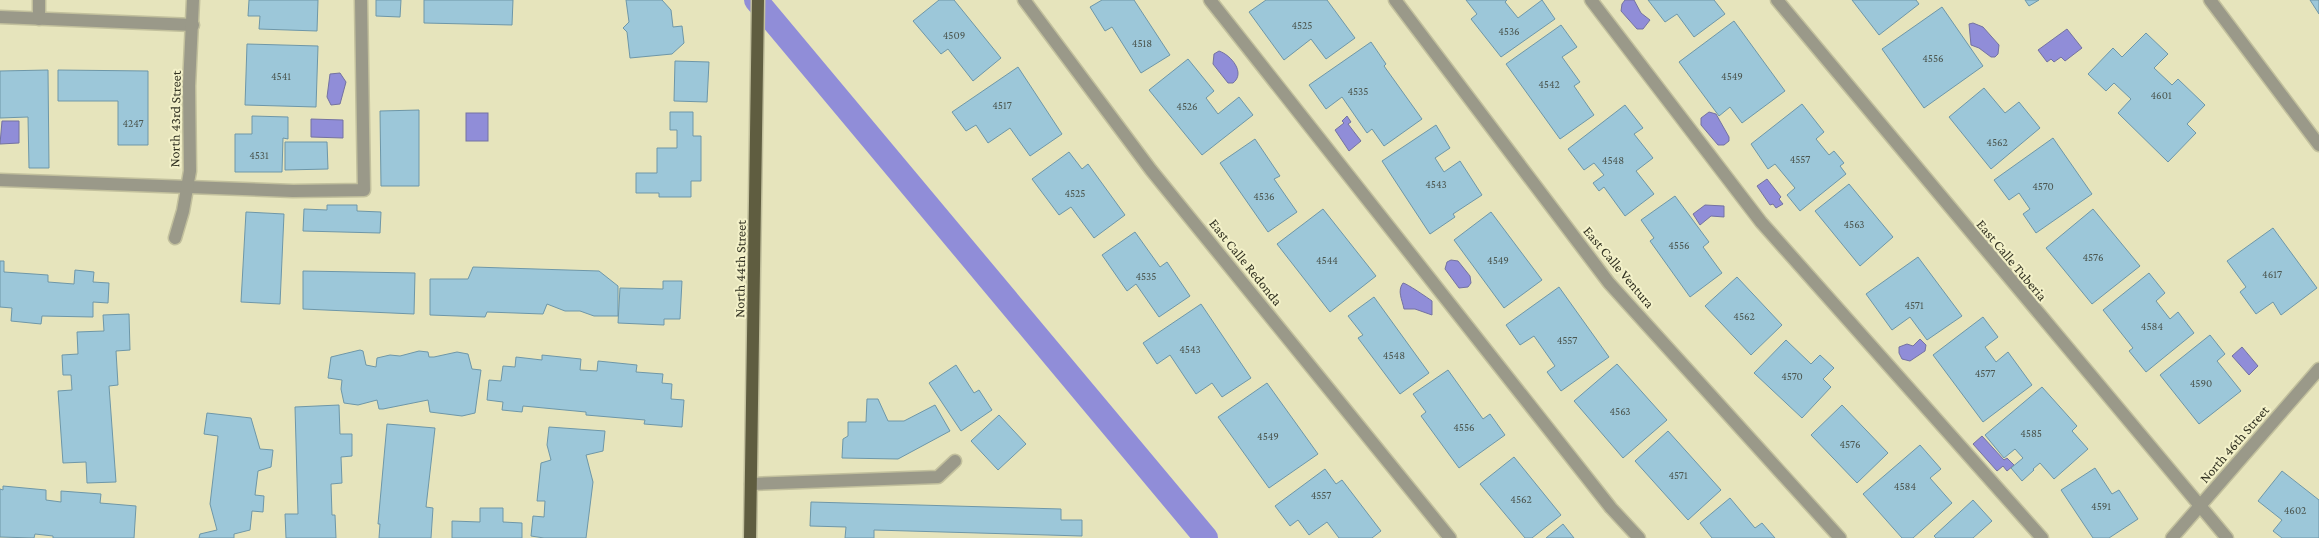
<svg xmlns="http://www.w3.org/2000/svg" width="2319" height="538" font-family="'Crimson Pro',serif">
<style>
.water{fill:#908dd8;stroke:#7472a1}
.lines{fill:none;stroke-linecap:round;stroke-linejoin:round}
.canal{stroke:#908dd8;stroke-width:24}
.building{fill:#9cc7d9;stroke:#6e97a8}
.service-casing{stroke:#c2c09d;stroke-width:15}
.minor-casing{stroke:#c2c09d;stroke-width:15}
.tertiary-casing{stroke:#c2c09d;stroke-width:15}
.primary-casing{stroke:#c2c09d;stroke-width:15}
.service{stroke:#9a9989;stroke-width:12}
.minor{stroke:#9a9989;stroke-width:12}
.tertiary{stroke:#9a9989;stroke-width:12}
.primary{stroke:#5f5d40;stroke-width:12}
.labels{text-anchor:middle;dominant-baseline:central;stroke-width:4;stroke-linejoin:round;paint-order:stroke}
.number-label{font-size:11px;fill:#4c5750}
.street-label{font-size:14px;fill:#323222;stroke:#f3f1c9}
</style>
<rect width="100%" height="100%" fill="#e6e4bc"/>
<g class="water">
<path d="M1625,0H1634L1641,13L1650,20L1643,29H1637L1621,11L1622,4Z"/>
<path d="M1973,23L1983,27L1999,45L1998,54L1995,57H1991L1979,48L1971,45L1969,24Z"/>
<path d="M2067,29L2082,48L2065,61L2061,57L2054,62L2051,59L2047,62L2038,50Z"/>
<path d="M1219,51C1231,55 1246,73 1233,83H1228L1213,64L1214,54Z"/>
<path d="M340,73L346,82L340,104L331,105L327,97L330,74Z"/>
<path d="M1709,112L1716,114L1729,137V141L1724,145H1718L1701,125V118Z"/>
<rect x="466" y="113" width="22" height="28"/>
<path d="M1347,116L1351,122L1348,124L1361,141L1349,151L1335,130L1344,123L1342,121Z"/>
<path d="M311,119L343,120V138L311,137Z"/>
<path d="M2,121H19V143L0,144Z"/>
<path d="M1767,179L1781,197L1779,199L1783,204L1776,208L1773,204L1770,205L1757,186Z"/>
<path d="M1705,205L1724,206V217L1711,216L1700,225L1693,214Z"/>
<path d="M1451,260L1458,261L1470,276L1471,283L1468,287L1459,288L1445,269L1447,262Z"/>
<path d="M1403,283C1406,283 1428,298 1432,301V315L1415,309H1404C1402,299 1397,291 1403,283Z"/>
<path d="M1920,339L1926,345L1925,351L1910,361L1902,359L1899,353V347L1907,344L1913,346Z"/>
<path d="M2242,347L2258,366L2249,375L2232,356Z"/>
<path d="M1982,436L2004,460L2007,458L2014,465L2007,471L2003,466L1997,471L1973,444Z"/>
</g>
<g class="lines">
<path class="canal" d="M756,0L1206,538"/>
</g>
<g class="building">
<path d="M249,0H318L317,31L259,29L260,16H248Z"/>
<path d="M376,0H401L400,17L376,16Z"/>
<path d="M424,0H513L512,25L424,23Z"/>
<path d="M626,0H662L671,10L673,27L682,26L684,43L672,54L630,58L627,32L623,28L629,22Z"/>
<path d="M939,0H954L1001,58L973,81L948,49L941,54L913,21Z"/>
<path d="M1102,0H1134L1170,55L1141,73L1112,27L1105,31L1090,7Z"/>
<path d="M1266,0H1327L1355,38L1326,59L1311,39L1284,60L1249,12Z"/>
<path d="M1466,0H1507L1505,2L1518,18L1542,0L1555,19L1501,57L1471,19L1477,14Z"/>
<path d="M1648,0H1714L1725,14L1694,37L1677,14L1665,22Z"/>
<path d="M1852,0H1916L1919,4L1879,35Z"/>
<path d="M2025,0H2039L2029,6Z"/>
<path d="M2310,0H2319V14Z"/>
<path d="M1942,7L1983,66L1924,108L1882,49Z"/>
<path d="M1734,21L1785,91L1742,123L1730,107L1719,116L1679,62Z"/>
<path d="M1561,25L1577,47L1562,57L1580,82L1574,86L1594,115L1560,139L1506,64Z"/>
<path d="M2146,33L2168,54L2154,68L2172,85L2178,79L2205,105L2187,124L2196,133L2168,162L2118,113L2131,99L2114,83L2106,91L2088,74L2113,48L2122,57Z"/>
<path d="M1371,42L1386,64L1384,66L1422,119L1384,146L1372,129L1367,133L1342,97L1326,109L1309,85Z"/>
<path d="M247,44L318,46L316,107L245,105Z"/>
<path d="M1188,59L1214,91L1206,98L1218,114L1239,97L1253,115L1202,155L1149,90Z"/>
<path d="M675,61L709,62L707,102L674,101Z"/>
<path d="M1018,67L1062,134L1030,156L1010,128L988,143L976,125L966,131L952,112Z"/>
<path d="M48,70L49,168H29L28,117L0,118V71Z"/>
<path d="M58,70L148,71V145H118V101H58Z"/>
<path d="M1984,88L2005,113L2019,102L2040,128L1991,169L1949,117Z"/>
<path d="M1802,104L1824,132L1816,139L1829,155L1834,151L1844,163L1840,166L1846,174L1800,211L1787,195L1795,188L1775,164L1768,169L1751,144Z"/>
<path d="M1625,105L1643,128L1634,134L1653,158L1636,171L1654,194L1625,216L1604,187L1599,191L1593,183L1604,175L1594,163L1584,170L1568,149Z"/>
<path d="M419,110V186H381L380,111Z"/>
<path d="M670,112H693V136H701V181H691V197H659V193H636V173H657V148H677V130H670Z"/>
<path d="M252,116L288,117V139L283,138L282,172H235V134H252Z"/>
<path d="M1436,125L1450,148L1435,158L1444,172L1460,161L1482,195L1453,214L1455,217L1430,234L1382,161Z"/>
<path d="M2053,138L2092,194L2036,233L2023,214L2030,209L2019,193L2009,200L1994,180Z"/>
<path d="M1255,139L1280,176L1274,179L1297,212L1268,232L1220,163Z"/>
<path d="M285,142H327L328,169L285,170Z"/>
<path d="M1069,152L1082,169L1088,164L1125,215L1094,238L1071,207L1059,215L1032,179Z"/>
<path d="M1849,184L1893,237L1860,266L1815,211Z"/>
<path d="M1675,196L1709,242L1703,247L1722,273L1690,297L1650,241L1654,238L1641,220Z"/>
<path d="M327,205H357V211L381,212L380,233L303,231L304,209L327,210Z"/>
<path d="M1323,209L1376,276L1330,312L1277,244Z"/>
<path d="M2093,209L2140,266L2092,304L2046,248Z"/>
<path d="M246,212L284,214L280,304L241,302Z"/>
<path d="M1491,212L1542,280L1504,308L1454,240Z"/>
<path d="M2273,228L2317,288L2281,315L2273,302L2256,314L2240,292L2246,287L2227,261Z"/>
<path d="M1135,232L1160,267L1167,262L1190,296L1159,317L1136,284L1127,291L1102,255Z"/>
<path d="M1918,257L1962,316L1927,340L1910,317L1892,330L1866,294Z"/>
<path d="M0,261H4V272L48,275V282L74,284L75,270L94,272L93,282L109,283L108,303L93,302V317L42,316L41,324L11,321L12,308L0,307Z"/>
<path d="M473,267L599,271L618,286V316H594L580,311H565L547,304L543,314L487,312L485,317L430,315V279H468Z"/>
<path d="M303,271L415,273L414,314L303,309Z"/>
<path d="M2149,273L2165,293L2156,301L2170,319L2178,312L2194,333L2146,372L2129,351L2133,348L2103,310Z"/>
<path d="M1737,277L1782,325L1751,355L1705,306Z"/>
<path d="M663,281H682L680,319H664V325L618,323L620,288L663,289Z"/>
<path d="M1559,287L1609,357L1561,391L1547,372L1555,366L1534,336L1520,345L1506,325Z"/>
<path d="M1374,297L1429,373L1400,394L1358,338L1363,335L1348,316Z"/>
<path d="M1201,304L1251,378L1222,397L1212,383L1196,394L1170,355L1157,364L1143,343Z"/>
<path d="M129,314L130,350L116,351L118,385L109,386L116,482L87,483L86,462L63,463L58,391L72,390L71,375H63L62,355L78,354L77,332L104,331L103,315Z"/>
<path d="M1983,317L1998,337L1985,347L1996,362L2008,352L2032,385L1983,422L1933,355Z"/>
<path d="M2210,335L2225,354L2217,361L2241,391L2199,424L2160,375Z"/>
<path d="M1786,340L1811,364L1820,355L1834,368L1823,379L1831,387L1802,418L1754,373Z"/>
<path d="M360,350L363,351L366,365L376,367L377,358L390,355L400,356L419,351L428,352L429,357H434L457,352L468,354L472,369L481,370L475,413L462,416L430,412L428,400L383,409H379L377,400L358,405L344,403L341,389L342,380L328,378L331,357Z"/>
<path d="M542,355L581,359L580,370L597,371L598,361L637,365L636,372L663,374L662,383L672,384L671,399L684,400L682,427L644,424L645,420L586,415V412L523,406L522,412L502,410L503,402L487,400L489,380L501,381L503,366L515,367L516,357L542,360Z"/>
<path d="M1617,364L1667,420L1623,458L1574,401Z"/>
<path d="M956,365L974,393L979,390L992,410L961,431L929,383Z"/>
<path d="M1448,370L1483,419L1490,414L1505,435L1459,468L1421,416L1426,412L1413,394Z"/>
<path d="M1267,383L1318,454L1269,488L1218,417Z"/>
<path d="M2042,387L2077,426L2072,431L2088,449L2054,479L2040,463L2033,469L2034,470L2022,481L2011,468L2023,458L2015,449L2004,458L1985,435Z"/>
<path d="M867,399H878L888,421H904L935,405L950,431L898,459L842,458L843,439L848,436V422H866Z"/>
<path d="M339,405L340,434H352V456L341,457L342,483L331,484L332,515H335L336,538H286L285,514H298L295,407Z"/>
<path d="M1842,405L1888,453L1857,483L1811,435Z"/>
<path d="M207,413L251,418L260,449L273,450L271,467L258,471L255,495L264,496L263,512L252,511L250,530L234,534V538H199L200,534L217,530L210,504L218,436L204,434Z"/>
<path d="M999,415L1026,444L998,470L971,441Z"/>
<path d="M387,424L435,428L426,507L433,508L431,538H379L380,524H378Z"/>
<path d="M549,427L605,431L603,451L586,455L593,482L586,538H544L531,536L533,516L544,517L545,501H537L541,463L551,460L547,445Z"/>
<path d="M1668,431L1721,490L1688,520L1635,461Z"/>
<path d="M1920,445L1941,469L1930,478L1952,503L1913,538H1902L1863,494Z"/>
<path d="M1514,457L1561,515L1532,538H1525L1480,484Z"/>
<path d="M2095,468L2112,494L2119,490L2138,519L2109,538H2093L2061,490Z"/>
<path d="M1325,469L1336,484L1342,480L1381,531L1372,538H1339L1327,522L1309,535L1298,520L1290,526L1275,506Z"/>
<path d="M2282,471L2319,500V538H2282L2273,531L2282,520L2258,501Z"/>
<path d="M3,486L46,490V500L61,502V491L101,494L100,503L136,506L134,538H53V536L35,534L34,538L0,537V489L3,490Z"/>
<path d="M1730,498L1755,528L1762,523L1775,538H1712L1700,523Z"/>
<path d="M1973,500L1992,521L1973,538H1936L1934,536Z"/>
<path d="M811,502L1061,509V520H1082V536L874,530V538H845L846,527L810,526Z"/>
<path d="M480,508H503V522L522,523V538H452V521L480,522Z"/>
<path d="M1563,524L1574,538H1546Z"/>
</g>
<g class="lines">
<g class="service-casing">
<g id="service">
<path d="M1210,0L1611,508L1639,538"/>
<path d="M1591,0L1761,222L2042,538"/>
<path d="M0,180L293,191L364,190L361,0"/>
<path d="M751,484L938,477L955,461"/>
</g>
</g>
<g class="minor-casing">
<g id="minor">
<path d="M1024,0L1151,170L1450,538"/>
<path d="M1395,0L1609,283L1840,538"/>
<path d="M1777,0L2227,538"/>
<path d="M0,17L193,25"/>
<path d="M39,19V0"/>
<path d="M175,238L183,211L190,171L189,86L193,0"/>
<path d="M2172,538L2319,369"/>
</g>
</g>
<g class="tertiary-casing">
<path id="tertiary" d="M2210,0L2319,145"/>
</g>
<g class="primary-casing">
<path id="primary" d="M750,538L758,0"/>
</g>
<use href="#service" class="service"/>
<use href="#minor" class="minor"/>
<use href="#tertiary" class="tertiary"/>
<use href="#primary" class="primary"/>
</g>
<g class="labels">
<g class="number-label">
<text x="1302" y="25">4525</text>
<text x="1509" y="31">4536</text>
<text x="954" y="35">4509</text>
<text x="1142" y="43">4518</text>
<text x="1933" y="58">4556</text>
<text x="281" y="76">4541</text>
<text x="1732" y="76">4549</text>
<text x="1549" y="84">4542</text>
<text x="1358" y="91">4535</text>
<text x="2161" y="95">4601</text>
<text x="1002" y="105">4517</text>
<text x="1187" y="106">4526</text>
<text x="133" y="123">4247</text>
<text x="1997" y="142">4562</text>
<text x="259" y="155">4531</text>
<text x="1800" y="159">4557</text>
<text x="1613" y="160">4548</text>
<text x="1436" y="184">4543</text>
<text x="2043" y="186">4570</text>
<text x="1075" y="193">4525</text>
<text x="1264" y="196">4536</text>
<text x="1854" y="224">4563</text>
<text x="1679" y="245">4556</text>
<text x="2093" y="257">4576</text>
<text x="1327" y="260">4544</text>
<text x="1498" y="260">4549</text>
<text x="2272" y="274">4617</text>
<text x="1146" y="276">4535</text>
<text x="1914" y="305">4571</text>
<text x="1744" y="316">4562</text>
<text x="2152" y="326">4584</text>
<text x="1567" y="340">4557</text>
<text x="1190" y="349">4543</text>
<text x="1394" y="355">4548</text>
<text x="1985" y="373">4577</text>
<text x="1792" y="376">4570</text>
<text x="2201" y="383">4590</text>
<text x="1620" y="411">4563</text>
<text x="1464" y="427">4556</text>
<text x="2031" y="433">4585</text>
<text x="1268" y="436">4549</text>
<text x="1850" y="444">4576</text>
<text x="1678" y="475">4571</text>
<text x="1905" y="486">4584</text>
<text x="1321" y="495">4557</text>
<text x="1521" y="499">4562</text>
<text x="2101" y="506">4591</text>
<text x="2295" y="510">4602</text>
</g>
<g class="street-label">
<text transform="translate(175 119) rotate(-89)">North 43rd Street</text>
<text transform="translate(2012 260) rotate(50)">East Calle Tuberia</text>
<text transform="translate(1246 262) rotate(51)">East Calle Redonda</text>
<text transform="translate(1619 267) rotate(50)">East Calle Ventura</text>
<text transform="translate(740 269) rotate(-89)">North 44th Street</text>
<text transform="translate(2234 444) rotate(-49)">North 46th Street</text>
</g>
</g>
</svg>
